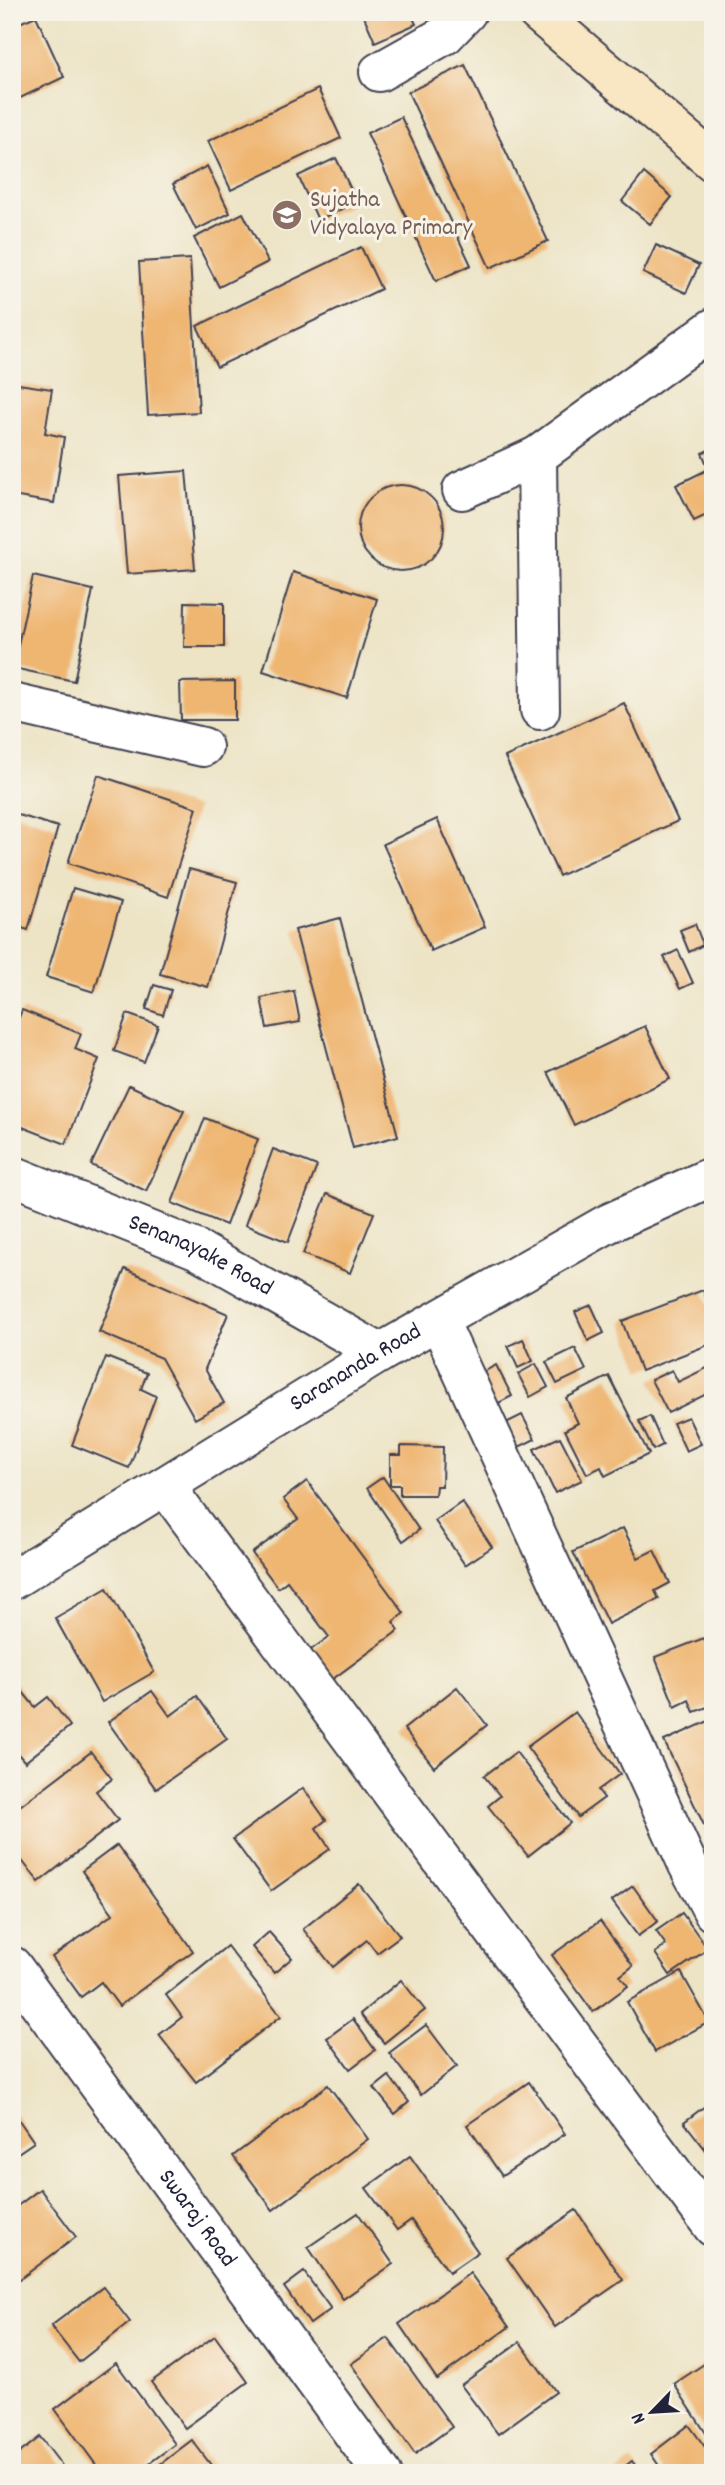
<svg xmlns="http://www.w3.org/2000/svg" width="725" height="2485" font-family="Dekko,sans-serif">
<style>
.building{fill:#efb672}
.lines{fill:none;stroke-linecap:round;stroke-linejoin:round}
.street-casing{stroke:#403f50;stroke-width:42}
.secondary-casing{stroke:#403f50;stroke-width:42}
.street{stroke:#fff;stroke-width:38}
.secondary{stroke:#f9e7c3;stroke-width:38}
.labels{text-anchor:middle;dominant-baseline:central;stroke-width:6;stroke-linejoin:round;paint-order:stroke}
.education-label{font-size:24px;fill:#785e54;stroke:#f7f3e8;text-anchor:start}
.street-label{font-size:24px;fill:#22223b;stroke:#f7f3e8}
</style>
<rect width="100%" height="100%" fill="#f7f3e8"/>
<filter id="ink" filterUnits="userSpaceOnUse"><feTurbulence type="fractalNoise" baseFrequency=".0143" numOctaves="2"/><feDisplacementMap in="SourceGraphic" scale="14" xChannelSelector="R" yChannelSelector="G"/><feConvolveMatrix kernelMatrix="1 2 1 2 8 2 1 2 1" color-interpolation-filters="sRGB"/></filter>
<filter id="wash" filterUnits="userSpaceOnUse"><feTurbulence type="fractalNoise" baseFrequency=".00686" numOctaves="4" result="noise"/><feDisplacementMap in="SourceGraphic" scale="28" xChannelSelector="R" yChannelSelector="G"/><feGaussianBlur stdDeviation="1.57" result="paint"/><feColorMatrix in="noise" values="0 0 0 0 0 0 0 0 0 0 0 0 0 0 0 0 0 1.4 0 .05"/><feComposite in="paint" operator="in"/></filter>
<g filter="url(#wash)">
<rect width="100%" height="100%" fill="#ede4c6"/>
<g id="blocks">
<g class="building">
<path d="M362,12H410L416,24L375,42Z"/>
<path d="M36,16L64,77L12,102V26Z"/>
<path d="M465,65L548,241L490,268L408,92Z"/>
<path d="M318,89L341,138L231,190L208,141Z"/>
<path d="M401,117L471,265L436,281L367,133Z"/>
<path d="M336,158L357,202L318,220L298,176Z"/>
<path d="M207,166L230,213L196,230L173,184Z"/>
<path d="M644,173L672,197L650,224L622,201Z"/>
<path d="M243,213L268,262L219,287L194,238Z"/>
<path d="M656,245L699,265L686,293L643,273Z"/>
<path d="M361,247L381,289L217,367L197,326Z"/>
<path d="M190,259L199,412L148,415L139,262Z"/>
<path d="M12,383L52,389L45,433L64,437L54,503L12,496Z"/>
<path d="M713,448V512L694,521L676,485L709,469L702,453Z"/>
<path d="M186,471L195,569L127,574L119,476Z"/>
<circle cx="401" cy="528" r="43"/>
<path d="M293,572L377,599L347,698L263,671Z"/>
<path d="M33,576L93,590L74,681L13,668Z"/>
<path d="M185,602L224,603V647H184Z"/>
<path d="M235,681V720H181L180,682Z"/>
<path d="M624,703L678,821L559,876L505,757Z"/>
<path d="M98,775L197,808L168,897L68,863Z"/>
<path d="M12,813L58,827L28,930L12,925Z"/>
<path d="M437,819L485,927L431,951L383,844Z"/>
<path d="M189,869L237,882L208,987L160,974Z"/>
<path d="M73,888L121,902L94,992L46,977Z"/>
<path d="M340,918L398,1136L353,1148L295,930Z"/>
<path d="M695,924L703,945L689,952L680,930Z"/>
<path d="M678,950L693,983L680,989L664,957Z"/>
<path d="M154,985L171,990L163,1015L146,1009Z"/>
<path d="M294,991L300,1022L267,1028L261,998Z"/>
<path d="M22,1010L81,1034L75,1049L99,1059L66,1144L12,1123V1024L16,1025Z"/>
<path d="M127,1014L158,1025L144,1062L114,1051Z"/>
<path d="M645,1026L670,1079L574,1125L548,1072Z"/>
<path d="M129,1085L184,1111L146,1191L91,1165Z"/>
<path d="M205,1118L258,1139L226,1225L172,1203Z"/>
<path d="M273,1149L317,1166L288,1242L245,1225Z"/>
<path d="M327,1194L374,1213L350,1273L303,1254Z"/>
<path d="M125,1269L228,1314L205,1369L224,1403L195,1419L161,1358L99,1332Z"/>
<path d="M703,1290L713,1315V1343L641,1371L622,1321Z"/>
<path d="M591,1305L604,1333L588,1341L575,1312Z"/>
<path d="M523,1339L533,1361L518,1368L508,1346Z"/>
<path d="M575,1348L586,1370L557,1384L546,1362Z"/>
<path d="M106,1357L147,1373L141,1389L156,1396L129,1468L72,1445Z"/>
<path d="M536,1364L548,1387L530,1397L518,1374Z"/>
<path d="M496,1365L512,1396L489,1408L474,1377Z"/>
<path d="M713,1365V1391L668,1413L651,1380L672,1370L678,1382Z"/>
<path d="M609,1376L649,1454L605,1476L601,1467L587,1474L565,1430L578,1423L566,1398Z"/>
<path d="M522,1415L535,1439L519,1447L506,1423Z"/>
<path d="M650,1416L663,1445L653,1450L639,1421Z"/>
<path d="M688,1417L701,1444L686,1451L673,1423Z"/>
<path d="M560,1437L582,1480L555,1493L534,1449Z"/>
<path d="M401,1446L443,1447L442,1486H436L435,1495H400V1485H390V1455H401Z"/>
<path d="M383,1477L419,1530L403,1541L367,1488Z"/>
<path d="M307,1481L404,1613L393,1622L399,1630L326,1684L305,1654L329,1637L287,1581L278,1588L252,1553L298,1519L283,1499Z"/>
<path d="M462,1502L492,1547L465,1565L435,1521Z"/>
<path d="M623,1528L638,1558L654,1550L670,1583L655,1591L659,1599L608,1624L573,1552Z"/>
<path d="M107,1588L154,1672L102,1702L55,1618Z"/>
<path d="M704,1638L713,1660V1705L694,1712L689,1700L675,1707L655,1657Z"/>
<path d="M14,1681L35,1707L48,1697L70,1726L25,1762L12,1747Z"/>
<path d="M457,1687L487,1725L434,1767L404,1729Z"/>
<path d="M152,1691L170,1716L197,1696L227,1739L156,1789L108,1722Z"/>
<path d="M575,1712L620,1774L598,1790L604,1798L578,1817L527,1747Z"/>
<path d="M713,1719V1844L664,1741Z"/>
<path d="M91,1752L112,1779L96,1791L118,1820L39,1882L12,1848V1812Z"/>
<path d="M516,1752L570,1823L528,1856L488,1806L500,1796L484,1776Z"/>
<path d="M303,1788L326,1820L316,1828L330,1849L271,1891L233,1839Z"/>
<path d="M117,1845L193,1951L119,2006L101,1982L81,1997L52,1957L113,1914L82,1871Z"/>
<path d="M359,1884L400,1936L377,1953L367,1940L333,1967L303,1929Z"/>
<path d="M633,1886L658,1921L638,1936L612,1901Z"/>
<path d="M682,1913L708,1949L670,1975L655,1953L666,1945L656,1931Z"/>
<path d="M600,1921L633,1966L620,1976L628,1986L593,2012L552,1955Z"/>
<path d="M269,1932L292,1958L274,1973L252,1947Z"/>
<path d="M227,1946L281,2016L196,2082L159,2035L182,2017L166,1995Z"/>
<path d="M681,1972L709,2022L655,2052L627,2002Z"/>
<path d="M401,1980L425,2010L384,2043L360,2014Z"/>
<path d="M353,2019L375,2050L350,2069L327,2038Z"/>
<path d="M426,2025L457,2066L421,2095L389,2053Z"/>
<path d="M389,2076L409,2102L395,2114L374,2088Z"/>
<path d="M529,2082L565,2134L502,2176L467,2125Z"/>
<path d="M328,2085L368,2139L273,2210L233,2156Z"/>
<path d="M713,2100V2159L684,2122Z"/>
<path d="M12,2110L34,2142L12,2157Z"/>
<path d="M410,2156L478,2252L449,2272L411,2220L397,2230L366,2188Z"/>
<path d="M40,2189L76,2237L12,2285V2210Z"/>
<path d="M576,2210L623,2280L555,2327L507,2258Z"/>
<path d="M358,2213L393,2264L343,2299L308,2247Z"/>
<path d="M304,2272L331,2309L310,2324L284,2287Z"/>
<path d="M470,2273L509,2327L437,2379L399,2324Z"/>
<path d="M103,2287L130,2322L79,2362L51,2326Z"/>
<path d="M215,2336L248,2382L185,2428L151,2382Z"/>
<path d="M388,2338L452,2427L415,2454L351,2364Z"/>
<path d="M520,2342L556,2392L498,2434L461,2385Z"/>
<path d="M713,2358V2444L674,2384Z"/>
<path d="M116,2363L175,2444L147,2465L153,2473H102L55,2409Z"/>
<path d="M689,2425L713,2458V2473H664L651,2454Z"/>
<path d="M40,2437L63,2467L56,2473H12V2459Z"/>
<path d="M192,2440L217,2473H158L155,2468Z"/>
<path d="M632,2461L641,2473H616Z"/>
</g>
</g>
</g>
<g filter="url(#ink)">
<use href="#blocks" fill-opacity="0" stroke="#403f50" stroke-width="2"/>
<g class="lines">
<g class="street-casing">
<g id="street">
<path d="M379,72L445,35L467,12"/>
<path d="M537,456L540,710"/>
<path d="M462,490L537,456L713,328"/>
<path d="M12,703L203,747"/>
<path id="s1" d="M12,1175L196,1249L380,1353"/>
<path d="M439,1321L688,1865L713,1912"/>
<path d="M165,1486L713,2227"/>
<path id="s2" d="M12,1580L380,1353L607,1224L713,1176"/>
<path id="s3" d="M12,1966L382,2473"/>
</g>
</g>
<g class="secondary-casing">
<path id="secondary" d="M537,12L713,162"/>
</g>
<use href="#street" class="street"/>
<use href="#secondary" class="secondary"/>
</g>
</g>
<defs>
<g id="school-disc" transform="scale(1.575)"><circle r="9.5" fill="#8d6e63" stroke="#f7f3e8"/><path d="M0-5L7-2L0 1L-7-2ZM-4 1L0 2.5L4 1V4Q0 6-4 4Z" fill="#fff"/></g>
</defs>
<g fill-rule="evenodd">
<use href="#school-disc" x="287" y="215"/>
</g>
<g class="labels">
<g class="education-label">
<text x="310" y="201">Sujatha<tspan x="310" dy="28">Vidyalaya Primary</tspan></text>
</g>
<g class="street-label">
<text stroke="none"><textPath href="#s1" startOffset="205">Senanayake Road</textPath></text>
<text stroke="none"><textPath href="#s2" startOffset="404">Sarananda Road</textPath></text>
<text stroke="none"><textPath href="#s3" startOffset="313">Swaraj Road</textPath></text>
</g>
</g>
<rect width="725" height="2485" fill="none" stroke="#f7f3e8" stroke-width="42"/>
<g transform="translate(652 2412) rotate(245)" stroke="#f7f3e8" stroke-width="5" paint-order="stroke">
<path d="M0-5L12 26L0 18L-12 26Z" fill="#22223b"/>
<text y="-10" font-size="19" font-weight="bold" text-anchor="middle" fill="#22223b">N</text>
</g>
</svg>
